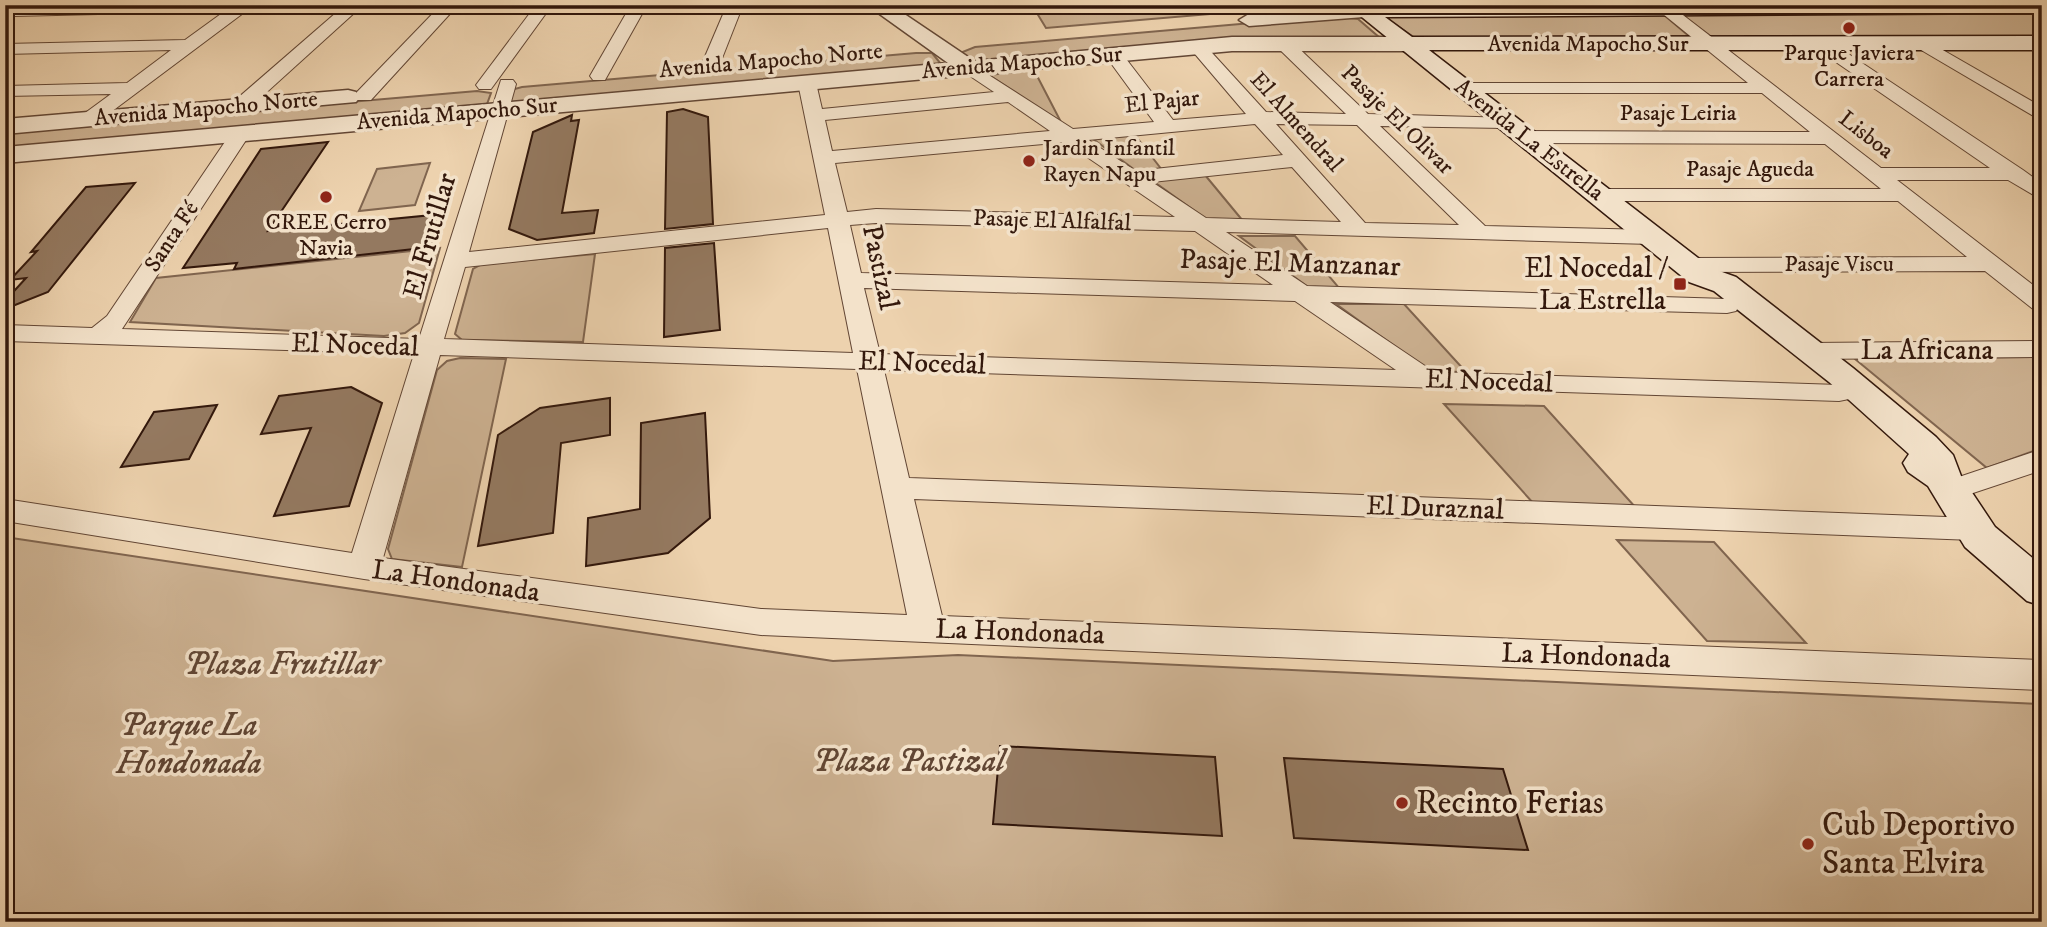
<svg xmlns="http://www.w3.org/2000/svg" width="2047" height="927" font-family="'IM FELL DW Pica',serif">
<style>
.green{fill:#cdb292;stroke:#80654f;stroke-width:2}
.building{fill:#947960;stroke:#33180c;stroke-width:2}
.lines{fill:none;stroke-linecap:round;stroke-linejoin:round}
.minor-casing{stroke:#624634;stroke-width:2}
.tertiary-casing{stroke:#624634;stroke-width:3}
.secondary-casing{stroke:#33180c;stroke-width:3}
.minor{fill:#f3e2ca;fill-rule:evenodd}
.tertiary{fill:#f3e2ca;fill-rule:evenodd}
.secondary{fill:#f3e2ca;fill-rule:evenodd}
.poi-dot{fill:#8f2418;stroke:#f3e2ca;stroke-width:2.5}
.labels{text-anchor:middle;dominant-baseline:central;stroke-width:7;stroke-linejoin:round;paint-order:stroke}
.far-street-label{font-size:23px;fill:#33180c;stroke:#f3e2ca}
.far-poi-label{font-size:23px;fill:#33180c;stroke:#f3e2ca}
.street-label{font-size:28px;fill:#33180c;stroke:#f3e2ca}
.poi-label{font-size:28px;fill:#33180c;stroke:#f3e2ca;text-anchor:end}
.near-park-label{font-size:33px;font-style:italic;fill:#614634;stroke:#f3e2ca}
.near-poi-label{font-size:33px;fill:#33180c;stroke:#f3e2ca;text-anchor:start}
</style>
<rect width="100%" height="100%" fill="#edd2ae"/>
<filter id="stains"><feTurbulence type="fractalNoise" baseFrequency=".00286" numOctaves="4"/><feColorMatrix values="0 0 0 0 .2 0 0 0 0 .09 0 0 0 0 .02 0 0 0 .5 -.17"/></filter>
<radialGradient id="worn" r=".72"><stop offset=".6" stop-color="#630" stop-opacity="0"/><stop offset="1" stop-color="#630" stop-opacity=".3"/></radialGradient>
<g class="green">
<path d="M1032,5H1317L1046,28Z"/>
<path d="M2042,11V39L1713,38L1682,15Z"/>
<path d="M1664,15L1690,37L1418,40L1383,16Z"/>
<path d="M1334,16L1358,19L1380,38L984,62L969,60L960,53L975,47Z"/>
<path d="M916,53H932L941,64L508,103L511,90L522,87Z"/>
<path d="M1034,70L1062,124L989,75Z"/>
<path d="M477,91L491,93L487,104L5,148V136L25,130Z"/>
<path d="M1135,135L1162,170L1139,173L1093,139Z"/>
<path d="M430,163L415,205L359,211L377,169Z"/>
<path d="M1205,175L1243,221L1206,219L1153,181Z"/>
<path d="M1239,236H1295L1340,289L1308,287Z"/>
<path d="M440,248L419,323L405,333L384,336L130,322L156,278Z"/>
<path d="M595,254L583,342L462,340L455,334L473,269L482,264Z"/>
<path d="M1336,304H1404L1466,372L1429,371Z"/>
<path d="M2042,357V448L1987,468L1855,359Z"/>
<path d="M460,358L506,359L462,567L392,559L388,549L437,370L447,361Z"/>
<path d="M1444,404L1544,406L1637,509L1534,504Z"/>
<path d="M5,537L833,661L958,655L2042,704V922H5Z"/>
<path d="M1617,540L1714,542L1806,643L1707,641Z"/>
</g>
<g class="building">
<path d="M683,109L708,117L713,224L665,229L667,112Z"/>
<path d="M572,115L571,121L579,120L562,213L598,210L594,233L537,240L509,229L533,132Z"/>
<path d="M328,142L268,231L443,214L432,247L234,269L237,263L183,268L261,149Z"/>
<path d="M135,183L48,292L5,309V301L26,278L10,280L37,251L31,252L86,187Z"/>
<path d="M714,243L720,330L664,337L665,248Z"/>
<path d="M351,387L382,403L349,506L274,516L311,428L261,434L279,396Z"/>
<path d="M610,398V435L561,443L553,533L478,546L498,435L540,408Z"/>
<path d="M217,405L189,459L121,467L154,412Z"/>
<path d="M705,413L710,518L668,553L586,566L588,518L640,509L641,423Z"/>
<path d="M1000,746L1215,757L1222,836L993,824Z"/>
<path d="M1284,758L1503,769L1528,850L1294,838Z"/>
</g>
<g class="lines">
<g class="minor-casing">
<g id="minor">
<path d="M61,5H296L288,10L246,11L95,124H81L78,120L81,116L111,94L5,96V86L127,83L171,50L5,54V44L185,40L225,11L14,16L6,11L14,6Z"/>
<path d="M345,5H363L246,111H232L230,107L232,103Z"/>
<path d="M441,5H458L371,100H357L355,96L357,92Z"/>
<path d="M536,5H552L491,89H479L476,85Z"/>
<path d="M631,5H647L605,80H593L590,76Z"/>
<path d="M727,5H743L719,66L716,70H704L701,66Z"/>
<path d="M1652,5H1670L1881,168H1990L1814,47L1812,43L1814,39H1826L2023,170L2042,184V200L2008,180H1897L2042,292V311L2033,309L1985,271L1687,272L1679,270L1675,265L1679,260L1687,258L1967,257L1898,201H1598L1587,195L1598,189H1881L1825,144L1525,143L1515,137L1525,131L1810,132L1762,93H1463L1454,88L1463,83H1748Z"/>
<path d="M1282,37L1288,38L1368,114L1512,118L1515,122L1505,128L1380,126L1485,226L1651,230L1662,237L1651,244L1226,232L1307,286L1727,299L1736,301L1739,306L1736,311L1727,313L1330,302L1434,372L1839,385L1849,387L1853,393L1849,399L1839,401L884,370L909,478L1973,518L1984,521L1989,529L1984,537L1973,540L914,499L942,616L2042,660V690L761,635L364,579L5,521V499L352,553L414,354L5,341V325L92,328L107,316L233,130L240,128L250,134L122,329L419,339L501,80H513L516,84L469,252L825,215L798,83L807,78L816,83L822,109L994,92L964,72L961,68L970,63L1073,129L1154,122L1105,55L1114,50L1120,51L1173,120L1246,114L1189,47L1197,42L1203,43L1266,112L1346,114L1276,46L1274,42L1276,38ZM1008,102L1050,131L832,151L825,120ZM1255,124L1283,155L1136,171L1088,140ZM1276,124L1357,125L1459,225L1365,223ZM1065,142L1175,217L876,209L847,212L835,163ZM1292,167L1341,222L1206,218L1152,182ZM876,223L1195,231L1273,285L861,273L850,225ZM828,228L853,353L444,339L465,267ZM864,288L1295,301L1396,370L880,354ZM440,355L857,369L907,615L761,609L383,558Z"/>
<path d="M1922,38L2042,107V121L1916,47L1914,43Z"/>
<path d="M2042,341V357L1811,359L1802,357L1798,351L1802,345L1811,343Z"/>
<path d="M2042,449V470L1952,500L1941,497L1937,490L1941,483Z"/>
</g>
</g>
<g class="tertiary-casing">
<g id="tertiary">
<path d="M867,5H891L974,61L1232,37H1407L1418,44L1407,51H1232L5,163V147L948,63Z"/>
<path d="M1359,5L1371,7L1374,11L1364,17L1249,26L1239,20L1249,14Z"/>
<path d="M348,90L356,92L360,97L356,102L5,134V119Z"/>
</g>
</g>
<g class="secondary-casing">
<path id="secondary" d="M1347,5H2042V13L1385,17L1412,37L2042,36V50H1429L1711,268L1736,277L1853,368L1936,437L1953,455L1961,476L1995,527L2042,566V606L2027,601L1965,547L1928,486L1908,472L1903,463L1909,454L1829,382L1714,291L1689,282Z"/>
</g>
<use href="#minor" class="minor"/>
<use href="#tertiary" class="tertiary"/>
<use href="#secondary" class="secondary"/>
</g>
<g class="poi-dot">
<circle cx="1849" cy="28" r="7"/>
<circle cx="1029" cy="161" r="7"/>
<circle cx="326" cy="197" r="7"/>
<rect x="1673" y="277" width="14" height="14" rx="3.5"/>
<circle cx="1402" cy="803" r="7"/>
<circle cx="1808" cy="844" r="7"/>
</g>
<g class="labels">
<g class="far-street-label">
<text x="1588" y="44">Avenida Mapocho Sur</text>
<text transform="translate(771 61) rotate(-5)">Avenida Mapocho Norte</text>
<text transform="translate(1022 63) rotate(-5)">Avenida Mapocho Sur</text>
<text transform="translate(1162 102) rotate(-6)">El Pajar</text>
<text transform="translate(206 109) rotate(-5)">Avenida Mapocho Norte</text>
<text x="1678" y="113">Pasaje Leiria</text>
<text transform="translate(457 114) rotate(-5)">Avenida Mapocho Sur</text>
<text transform="translate(1397 120) rotate(44)">Pasaje El Olivar</text>
<text transform="translate(1296 122) rotate(48)">El Almendral</text>
<text transform="translate(1866 135) rotate(38)">Lisboa</text>
<text transform="translate(1529 140) rotate(38)">Avenida La Estrella</text>
<text x="1750" y="169">Pasaje Agueda</text>
<text transform="translate(1052 221) rotate(2)">Pasaje El Alfalfal</text>
<text transform="translate(172 237) rotate(-57)">Santa Fé</text>
<text x="1839" y="264">Pasaje Viscu</text>
</g>
<g class="far-poi-label">
<text x="1849" y="53">Parque Javiera<tspan x="1849" dy="26">Carrera</tspan></text>
<text x="1043" y="148" text-anchor="start">Jardin Infantil<tspan x="1043" dy="26">Rayen Napu</tspan></text>
<text x="326" y="222">CREE Cerro<tspan x="326" dy="26">Navia</tspan></text>
</g>
<g class="street-label">
<text transform="translate(430 236) rotate(-74)">El Frutillar</text>
<text transform="translate(1290 263) rotate(2)">Pasaje El Manzanar</text>
<text transform="translate(880 267) rotate(78)">Pastizal</text>
<text transform="translate(355 345) rotate(2)">El Nocedal</text>
<text x="1927" y="350">La Africana</text>
<text transform="translate(922 363) rotate(2)">El Nocedal</text>
<text transform="translate(1489 381) rotate(2)">El Nocedal</text>
<text transform="translate(1435 508) rotate(2)">El Duraznal</text>
<text transform="translate(456 581) rotate(8)">La Hondonada</text>
<text transform="translate(1020 632) rotate(2)">La Hondonada</text>
<text transform="translate(1586 656) rotate(2)">La Hondonada</text>
</g>
<g class="poi-label">
<text x="1666" y="268">El Nocedal /<tspan x="1666" dy="32">La Estrella</tspan></text>
</g>
<g class="near-park-label">
<text x="282" y="664">Plaza Frutillar</text>
<text x="189" y="725">Parque La<tspan x="189" dy="38">Hondonada</tspan></text>
<text x="909" y="761">Plaza Pastizal</text>
</g>
<g class="near-poi-label">
<text x="1416" y="803">Recinto Ferias</text>
<text x="1822" y="825">Cub Deportivo<tspan x="1822" dy="38">Santa Elvira</tspan></text>
</g>
</g>
<rect width="2047" height="927" fill="none" stroke="#edd2ae" stroke-width="28"/>
<rect x="7" y="7" width="2033" height="913" fill="none" stroke="#33180c" stroke-width="3.5"/>
<rect x="14" y="14" width="2019" height="899" fill="none" stroke="#33180c" stroke-width="2"/>
<rect width="100%" height="100%" filter="url(#stains)"/>
<rect width="100%" height="100%" fill="url(#worn)"/>
</svg>
